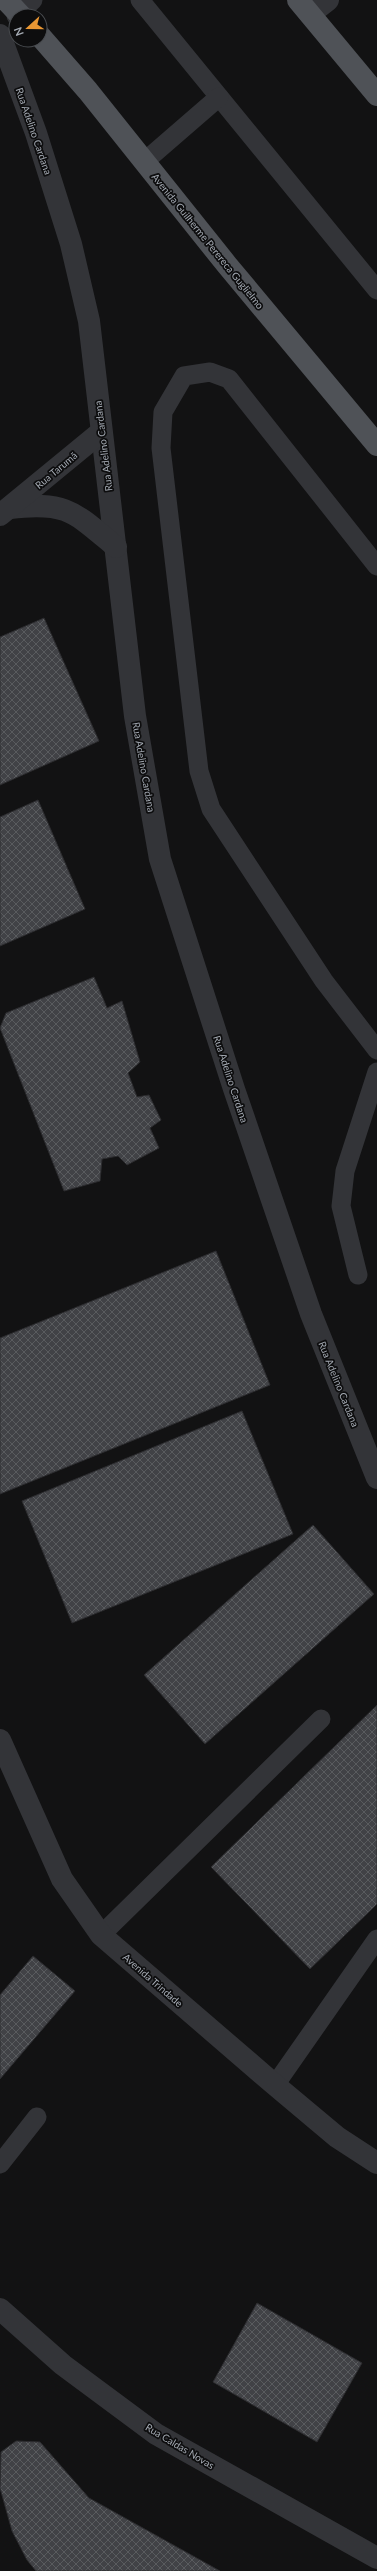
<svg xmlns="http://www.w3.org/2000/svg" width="377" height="2571" font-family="Lato,sans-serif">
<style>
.building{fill:url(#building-cross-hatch);stroke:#2c2c2f}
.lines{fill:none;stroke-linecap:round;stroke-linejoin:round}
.service{stroke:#333438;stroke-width:19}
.minor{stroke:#333438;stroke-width:22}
.tertiary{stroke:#333438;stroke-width:22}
.primary{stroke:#4f5257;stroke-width:22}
.labels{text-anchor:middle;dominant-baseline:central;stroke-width:3.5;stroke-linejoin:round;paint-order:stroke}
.street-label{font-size:10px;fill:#a4aab3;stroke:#0d0d0e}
</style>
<defs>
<pattern id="building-cross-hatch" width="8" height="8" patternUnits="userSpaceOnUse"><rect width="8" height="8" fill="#414246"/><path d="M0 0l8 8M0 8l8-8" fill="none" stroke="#595b5e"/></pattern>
</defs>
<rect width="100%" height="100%" fill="#121213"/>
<g class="building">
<path d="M44,618L99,741L0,785V637Z"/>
<path d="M38,800L85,909L0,946V817Z"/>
<path d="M94,977L107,1008L122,1001L140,1062L128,1073L137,1097L149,1095L161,1120L150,1128L159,1148L127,1165L118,1156L102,1159L100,1181L64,1191L0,1028L6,1013Z"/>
<path d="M216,1251L270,1385L0,1494V1338Z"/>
<path d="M242,1411L293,1534L72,1623L22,1501Z"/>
<path d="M313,1525L374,1594L205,1744L144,1675Z"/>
<path d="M377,1705V1904L310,1969L211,1867Z"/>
<path d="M33,1956L75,1991L0,2079V1995Z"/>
<path d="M257,2303L362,2363L317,2442L213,2382Z"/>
<path d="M16,2441L40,2442L89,2498L220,2571H36L27,2560L12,2531L0,2488L1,2452Z"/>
</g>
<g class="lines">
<g class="service">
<path d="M140,0L377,290"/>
<path d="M16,16L33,0"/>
<path d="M144,162L219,97"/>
<path d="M377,566L229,379L210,372L184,376L163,412L161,448L199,771L211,809L324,981L377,1050"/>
<path d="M358,1275L341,1206L345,1171L377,1072"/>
<path d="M101,1935L321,1719"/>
<path d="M275,2085L377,1939"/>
<path d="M0,2164L37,2117"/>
</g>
<g class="minor">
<path d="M310,14L328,0"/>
<path d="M0,35L36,133L71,244L89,321L135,716L160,859L234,1089L311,1314L377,1478"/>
<path d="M10,508C67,501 74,512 116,547"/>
<path d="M0,515L101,432"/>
<path d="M0,2309L63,2365L156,2434L377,2558"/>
</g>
<path class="tertiary" d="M0,1740L62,1879L101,1935L275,2085L337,2137L377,2163"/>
<g class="primary">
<path d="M6,0L21,16"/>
<path d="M298,0L377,95"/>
<path d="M40,36L88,91L227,265L377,445"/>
</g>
</g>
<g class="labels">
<g class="street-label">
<text transform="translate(34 131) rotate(71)">Rua Adelino Cardana</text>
<text transform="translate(208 241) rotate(51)">Avenida Guilherme Perereca Guglielmo</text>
<text transform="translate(103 446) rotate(-97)">Rua Adelino Cardana</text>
<text transform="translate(56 470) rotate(-40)">Rua Tarumã</text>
<text transform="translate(144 767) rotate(80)">Rua Adelino Cardana</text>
<text transform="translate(231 1079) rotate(72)">Rua Adelino Cardana</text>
<text transform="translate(339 1384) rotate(68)">Rua Adelino Cardana</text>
<text transform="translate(153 1980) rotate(41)">Avenida Trindade</text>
<text transform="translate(180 2446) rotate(31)">Rua Caldas Novas</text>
</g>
</g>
<g transform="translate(28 28) rotate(249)"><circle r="19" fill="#0d0d0e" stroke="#494c50"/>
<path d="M0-3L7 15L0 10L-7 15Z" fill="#ea9733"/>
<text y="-6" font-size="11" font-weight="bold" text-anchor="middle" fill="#a4aab3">N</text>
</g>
</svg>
